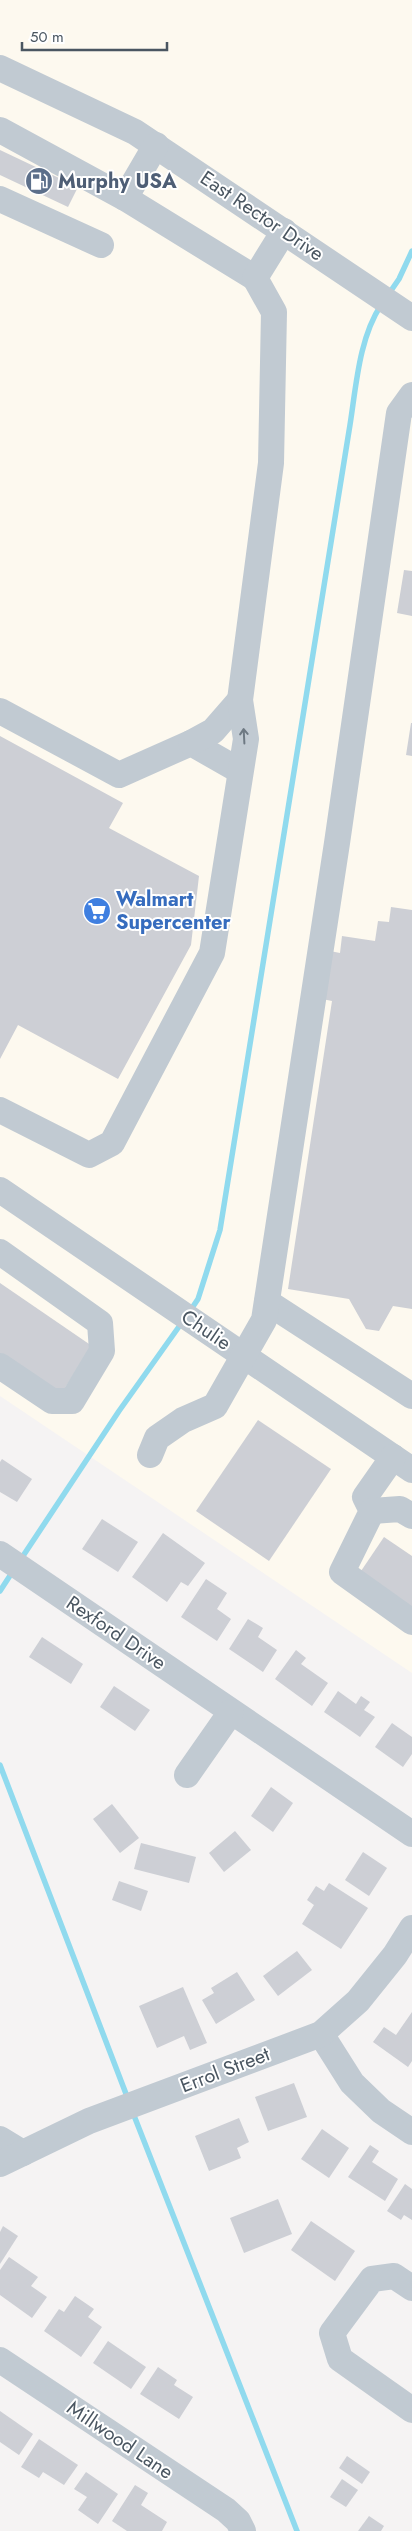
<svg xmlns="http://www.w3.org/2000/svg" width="412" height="2531" font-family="Jost,sans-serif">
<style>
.commercial{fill:#fdf9ef}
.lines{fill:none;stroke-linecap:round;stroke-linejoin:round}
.stream{stroke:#90daee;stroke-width:5.5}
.building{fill:#cdcfd5}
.minor{stroke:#c1cad2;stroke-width:26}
.oneway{stroke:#6e7983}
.labels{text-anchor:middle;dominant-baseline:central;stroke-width:4;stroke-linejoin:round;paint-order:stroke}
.service-label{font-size:20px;font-weight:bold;fill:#4e5e75;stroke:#fff;text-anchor:start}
.street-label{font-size:20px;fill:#4a5661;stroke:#fff}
.shop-label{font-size:20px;font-weight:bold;fill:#366cbe;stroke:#fff;text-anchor:start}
</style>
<rect width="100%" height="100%" fill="#f5f3f3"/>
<path class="commercial" d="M0,0H412V1673L0,1396Z"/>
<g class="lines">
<g class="stream">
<path d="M388,295L399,279L412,251"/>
<path d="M190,1311L198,1299L220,1230L349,431C356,390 358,340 381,305"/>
<path d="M21,1559L119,1411L183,1321"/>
<path d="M0,1591L13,1571"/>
<path d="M0,1765L128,2099"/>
<path d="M133,2113L297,2531"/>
</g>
</g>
<g class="building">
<path d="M0,150L78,187L68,207L0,175Z"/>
<path d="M404,570L412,571V616L397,613Z"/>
<path d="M411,723H412V756L406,755Z"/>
<path d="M0,736L123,803L109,828L199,876L191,945L118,1079L18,1025L0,1059Z"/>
<path d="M391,907L412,910V1309L393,1306L379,1331L366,1329L349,1299L288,1289L332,1001L322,999L330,951L340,953L342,936L375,941L378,921L389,922Z"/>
<path d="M0,1283L92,1346L59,1397L0,1357Z"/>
<path d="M258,1420L331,1469L269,1561L196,1511Z"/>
<path d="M2,1459L32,1479L17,1502L0,1492V1462Z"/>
<path d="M102,1519L138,1542L118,1572L82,1549Z"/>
<path d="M163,1533L205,1563L188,1586L181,1582L167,1602L132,1577Z"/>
<path d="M384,1537L412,1556V1610L359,1574Z"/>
<path d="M206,1579L227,1593L217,1609L231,1619L217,1641L181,1617Z"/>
<path d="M248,1619L263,1628L258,1637L277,1650L263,1672L229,1649Z"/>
<path d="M42,1637L83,1664L71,1684L29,1657Z"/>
<path d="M296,1650L306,1658L301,1664L328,1683L312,1706L275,1679Z"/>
<path d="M114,1686L150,1710L135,1731L100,1707Z"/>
<path d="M338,1691L356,1704L361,1696L370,1702L364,1710L375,1717L360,1737L324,1712Z"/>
<path d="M392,1723L412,1737V1754L403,1767L375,1747Z"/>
<path d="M271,1787L293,1803L273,1832L251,1816Z"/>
<path d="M112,1804L139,1838L120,1853L93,1819Z"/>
<path d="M235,1831L251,1850L224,1872L209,1853Z"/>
<path d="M141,1843L196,1857L189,1883L134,1869Z"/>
<path d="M363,1852L387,1868L369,1896L345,1880Z"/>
<path d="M119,1881L148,1891L141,1911L112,1900Z"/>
<path d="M329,1883L368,1908L341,1949L302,1924L314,1905L307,1900L316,1886L324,1891Z"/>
<path d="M297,1951L312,1970L278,1996L263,1976Z"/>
<path d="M237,1972L255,2000L216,2024L202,2000L214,1993L211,1988Z"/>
<path d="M183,1987L207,2043L190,2050L184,2036L157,2048L139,2006Z"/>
<path d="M412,2012V2061L408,2067L373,2042L384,2027L396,2035Z"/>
<path d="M294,2083L307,2117L268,2131L255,2097Z"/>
<path d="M239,2118L249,2142L237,2148L241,2158L209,2171L195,2136Z"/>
<path d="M322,2129L349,2148L329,2178L301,2159Z"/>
<path d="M370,2145L379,2151L372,2162L398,2179L385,2201L348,2177Z"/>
<path d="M405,2184L412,2189V2220L404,2215L401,2220L387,2211Z"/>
<path d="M278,2199L292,2234L244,2253L230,2218Z"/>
<path d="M311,2221L355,2251L335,2281L291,2250Z"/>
<path d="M3,2226L18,2236L0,2264V2232Z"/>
<path d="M9,2257L38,2277L31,2286L47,2297L32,2318L0,2295V2270Z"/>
<path d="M75,2296L94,2309L88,2317L102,2327L81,2357L44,2331L59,2309L64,2312Z"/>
<path d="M108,2341L146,2367L131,2389L93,2363Z"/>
<path d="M158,2367L177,2380L174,2385L193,2397L179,2419L140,2394Z"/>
<path d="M0,2411L33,2434L19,2455L0,2442Z"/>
<path d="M39,2439L78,2465L64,2485L43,2472L39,2478L21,2467Z"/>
<path d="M347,2456L370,2472L362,2484L339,2468Z"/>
<path d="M86,2472L118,2494L98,2524L78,2510L87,2497L74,2489Z"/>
<path d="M342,2479L358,2490L346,2507L330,2497Z"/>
<path d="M135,2485L148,2493L141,2505L167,2522L162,2531H127L112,2521Z"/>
<path d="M369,2516L384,2526L381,2531H358Z"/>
</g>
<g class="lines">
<g class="minor">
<path d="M0,68L135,132L412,318"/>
<path d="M0,130L125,198L255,278"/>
<path d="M125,198L156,145"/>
<path d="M0,199L101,245"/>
<path d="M0,711L119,775L191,743L240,771"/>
<path d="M191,743L213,731L240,700"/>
<path d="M0,1110L89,1155L112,1143L212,953L246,739L240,700L271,463L274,312L255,278L284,231"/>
<path d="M0,1190L412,1470"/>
<path d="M0,1252L100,1323L102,1351L72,1401H52L0,1366"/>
<path d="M267,1302L412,1396"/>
<path d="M150,1455L157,1438L183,1420L215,1406L264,1320L337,843L399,413L412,395"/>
<path d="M393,1457L365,1497L372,1511L342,1572L412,1622"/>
<path d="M372,1511L400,1509L412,1516"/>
<path d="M0,1554L412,1834"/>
<path d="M187,1775L231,1712"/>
<path d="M321,2034L352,2083L381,2111L412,2132"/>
<path d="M0,2139L23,2153"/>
<path d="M0,2164L89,2121L321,2034L358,2001L395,1955L412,1928"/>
<path d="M412,2288L394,2276L372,2279L332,2333L340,2359L412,2410"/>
<path d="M0,2360L226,2510L238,2521L243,2531"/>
</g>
</g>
<defs><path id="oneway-shaft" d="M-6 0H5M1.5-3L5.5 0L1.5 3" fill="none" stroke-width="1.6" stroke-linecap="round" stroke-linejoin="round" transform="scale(1.25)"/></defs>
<use class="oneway" href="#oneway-shaft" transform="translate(244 736) rotate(-93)"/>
<defs>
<g id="fuel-disc" transform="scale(1.4375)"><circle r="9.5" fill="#5c6f8a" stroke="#fff"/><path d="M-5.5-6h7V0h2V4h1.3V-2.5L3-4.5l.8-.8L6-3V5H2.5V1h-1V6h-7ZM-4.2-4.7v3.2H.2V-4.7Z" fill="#fff"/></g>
<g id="supermarket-disc" transform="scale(1.4375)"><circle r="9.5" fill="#3f7fe0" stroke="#fff"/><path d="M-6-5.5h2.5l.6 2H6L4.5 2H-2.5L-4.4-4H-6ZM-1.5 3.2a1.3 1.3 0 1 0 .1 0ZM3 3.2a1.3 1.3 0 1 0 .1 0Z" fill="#fff"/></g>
</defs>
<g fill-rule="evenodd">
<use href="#fuel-disc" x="39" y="181"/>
<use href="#supermarket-disc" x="97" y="911"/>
</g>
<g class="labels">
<g class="service-label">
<text x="58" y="181">Murphy USA</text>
</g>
<g class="street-label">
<text transform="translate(262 216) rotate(34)">East Rector Drive</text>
<text transform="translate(206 1330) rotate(34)">Chulie</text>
<text transform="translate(116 1633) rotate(34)">Rexford Drive</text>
<text transform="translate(225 2070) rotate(-21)">Errol Street</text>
<text transform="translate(120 2440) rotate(34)">Millwood Lane</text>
</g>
<g class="shop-label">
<text x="116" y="899">Walmart<tspan x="116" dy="23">Supercenter</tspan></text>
</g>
</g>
<path d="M22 42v8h145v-8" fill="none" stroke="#4a5661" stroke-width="2.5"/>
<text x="30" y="42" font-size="15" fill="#4a5661" stroke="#ffffff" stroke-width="4" paint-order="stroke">50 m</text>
</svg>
